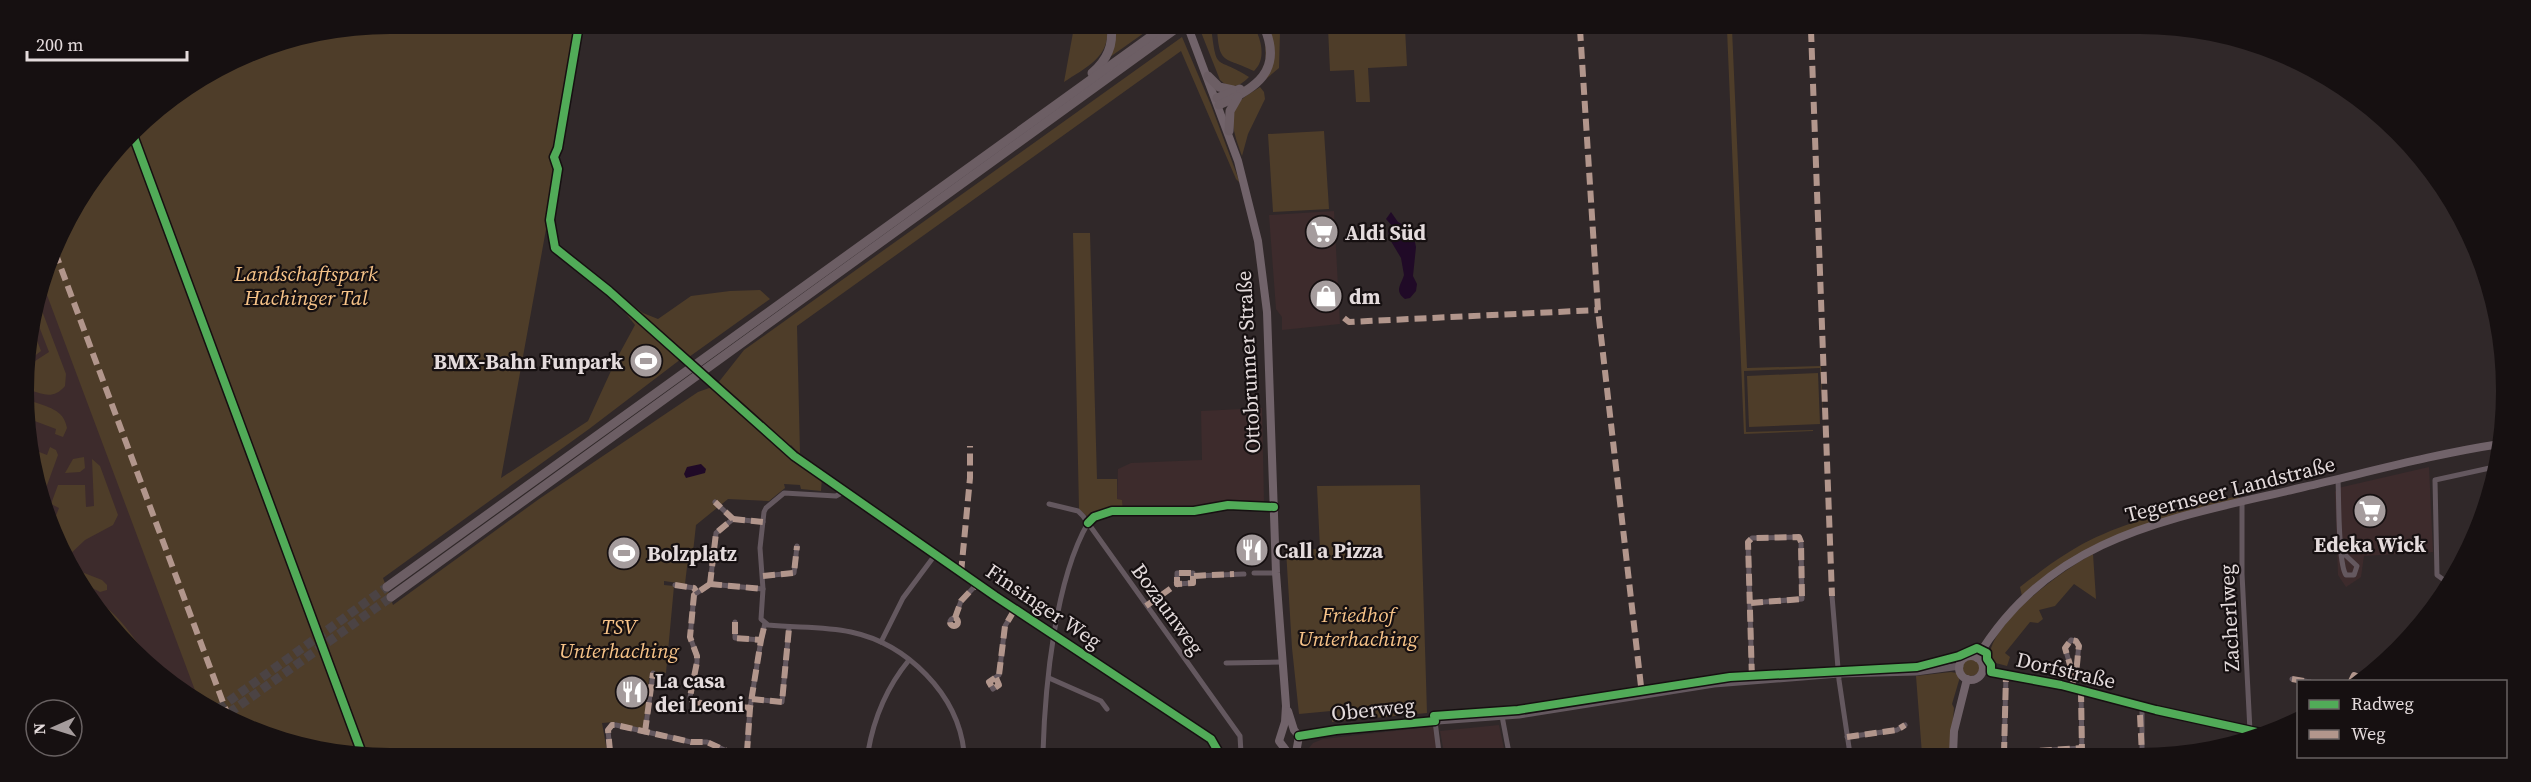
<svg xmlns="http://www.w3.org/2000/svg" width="2531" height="782" font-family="'Source Serif 4',serif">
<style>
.built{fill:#3d2b2c}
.green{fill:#4e3d29}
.water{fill:#200a27}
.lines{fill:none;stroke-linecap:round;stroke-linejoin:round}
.motorway-tunnel{stroke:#4b4344;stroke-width:9;stroke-dasharray:9 4.5;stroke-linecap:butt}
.minor{stroke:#64585f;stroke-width:5}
.tertiary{stroke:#64585f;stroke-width:7}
.secondary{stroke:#71636a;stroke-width:8}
.motorway{stroke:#6c5e64;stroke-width:9}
.quiet{stroke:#b2968c;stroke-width:6;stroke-dasharray:12 6;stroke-linecap:butt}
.cycleway-casing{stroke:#161011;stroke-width:11}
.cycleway{stroke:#51ab58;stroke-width:8}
.labels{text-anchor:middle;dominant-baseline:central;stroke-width:4.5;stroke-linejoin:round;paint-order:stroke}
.poi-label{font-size:21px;font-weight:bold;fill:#e4dbdc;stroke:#161011;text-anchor:start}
.park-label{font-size:21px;font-style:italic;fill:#f7c388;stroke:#161011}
.street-label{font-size:21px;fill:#e4dbdc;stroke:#161011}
</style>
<rect width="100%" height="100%" fill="#302829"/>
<g class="built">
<path d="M1334,211L1340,324L1282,330V317L1276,309L1269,215Z"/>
<path d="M54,256L223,711L187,696L86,595L36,486L27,343Z"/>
<path d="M1262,408L1264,502L1123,510L1122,501L1117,499L1118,469L1131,463L1202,460L1201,411Z"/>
<path d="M2429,467L2433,552L2364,556L2361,577L2346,587L2338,575L2335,492L2338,488Z"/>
<path d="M1499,725L1505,753H1444L1440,731Z"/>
<path d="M1438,726L1442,753H1305L1313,743L1323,739Z"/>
</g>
<g class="green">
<path d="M391,24L583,25L501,478L588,421L616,360L635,325L617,302L618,301L681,359L589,429L383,578L393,605L539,499L698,392L712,387L792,457L822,477L821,491L801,489L800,485L784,484L785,488L769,501L728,499L696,525L692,561L687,567L685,584L664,581V585L674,586L666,673L650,672L643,729L614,722L602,723L607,751H319L199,701L44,287L62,228L149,115L251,52Z"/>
<path d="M1074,27H1107C1111,57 1085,68 1064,82Z"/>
<path d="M1114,27L1151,28L1110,57Z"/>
<path d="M1199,27H1211C1217,74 1215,55 1249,77C1240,86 1231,91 1220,80Z"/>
<path d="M1217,27L1255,28C1262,42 1266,60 1254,71C1224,56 1219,66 1217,27Z"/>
<path d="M1265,27H1272L1274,32H1280L1279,68L1266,79Z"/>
<path d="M1328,28H1405L1407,66L1368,68L1370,102H1356L1354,70L1330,71Z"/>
<path d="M1727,29H1732L1747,368L1821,366L1824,429L1820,368L1744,371L1746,432L1813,430V431L1744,434Z"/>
<path d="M1182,37L1211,105L1240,183L1236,179L1181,51L797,326L800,454L791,445L789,447L718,383L744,350Z"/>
<path d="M1260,87L1264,92L1265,99L1248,134L1242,156C1236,139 1226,115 1240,101C1246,95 1253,92 1260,87Z"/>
<path d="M1324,131L1329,209L1273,212L1268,134Z"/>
<path d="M1073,233H1090L1097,479H1117V499L1122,500L1123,510L1105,511L1090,519L1079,509Z"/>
<path d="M760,290L770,299L689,357L674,342L620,298L622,297L643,313L658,319L691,296L730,291Z"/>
<path d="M39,303L66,374L65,386C54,399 44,395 30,390L29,365L49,352L35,316Z"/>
<path d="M32,327L41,351L28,361L31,348L27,343Z"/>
<path d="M1818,373L1820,424L1749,427L1747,376Z"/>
<path d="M31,401C47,407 64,409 67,428L63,437L55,434L56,429L32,420Z"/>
<path d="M50,447L56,450L58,455L42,499L36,486L34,450L47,455Z"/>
<path d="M84,457L85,468L80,472L65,473L73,459Z"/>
<path d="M92,459L100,466L118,515L113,525L85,540L68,556L53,523L59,508L51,504L58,485H85L86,507L94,506Z"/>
<path d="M1420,485L1427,713L1332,722L1331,711L1299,714L1292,648L1286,550L1320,549L1317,486Z"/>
<path d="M2240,494L2238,499C2152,522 2091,534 2022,596L2020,587C2036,575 2052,562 2069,552C2118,521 2179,510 2234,497Z"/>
<path d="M2093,554L2096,599L2074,584L2055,606L2039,610L2043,619L2038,623L2030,622L2005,653L2010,657L2007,666L1988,661C1990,655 1990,649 1993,643C2009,610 2061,571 2093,554Z"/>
<path d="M74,569L102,580L107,585V590L100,592L81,582Z"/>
<path d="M85,593C110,605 129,630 145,654Z"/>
<circle cx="1971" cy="667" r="9"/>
<path d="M1951,672L1957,673L1960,677L1952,704L1954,708L1950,754H1922L1916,676Z"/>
</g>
<g class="water">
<path d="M1391,212L1398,222L1407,227H1412L1416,247L1413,276L1417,284L1416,291L1410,298L1405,299C1394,291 1401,285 1404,275L1401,258L1389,238L1388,230L1393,227L1386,219Z"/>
<path d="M701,464L706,469L705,473L686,478L684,474L687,467Z"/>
</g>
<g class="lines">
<g class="motorway-tunnel">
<path d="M218,709L387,587"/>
<path d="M229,713L391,597"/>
</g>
<g class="minor">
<path d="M2338,480C2339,497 2338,564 2346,575H2354L2357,566L2341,551"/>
<path d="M2242,502V574L2250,731"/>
<path d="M1049,504L1078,511L1083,516L1240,736L1241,753"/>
<path d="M733,519L763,522"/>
<path d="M1254,573H1276"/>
<path d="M763,576L794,573L797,546"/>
<path d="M1193,576V583L1177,584V573H1193V576L1244,574"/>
<path d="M710,584L694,595L690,637L697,656V662L690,697L693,702L750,708"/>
<path d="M710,584L716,533L733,519L715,502"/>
<path d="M710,584L763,589"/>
<path d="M675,585L694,588L696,591"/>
<path d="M2445,591L2444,580L2437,575L2435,480L2499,466"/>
<path d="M1832,596L1839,680L1850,754"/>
<path d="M1751,603L1802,599L1801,542L1799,537L1752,538L1748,542L1752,680"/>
<path d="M955,618L961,601L977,584"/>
<circle cx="954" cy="622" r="4"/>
<path d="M735,622V638L761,640L750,708L747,752"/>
<path d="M761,640L765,623"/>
<path d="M881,642L903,598L935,555"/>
<path d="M1226,663L1283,662"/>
<path d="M1983,671C2077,686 2167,718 2261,733"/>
<path d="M996,678L999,685L993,689L989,682L999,675L1005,626L1015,609"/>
<path d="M1049,678L1101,701L1107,709"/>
<path d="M2292,679L2310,682"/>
<path d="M2351,681L2354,675L2361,678"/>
<path d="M2072,688L2074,678L2065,648L2071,640L2076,641L2079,646C2077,657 2078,667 2074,678"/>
<path d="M2081,690L2082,755"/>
<path d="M752,699L782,702L789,628"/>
<path d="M2142,707V755"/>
<path d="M1502,716L1509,753"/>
<path d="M1435,721L1439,753"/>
<path d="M645,732L653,673"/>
<path d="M1847,737L1897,730L1905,725"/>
<path d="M610,751L608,730L612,725H616L691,742H707L729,752"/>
<path d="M868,752C874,717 886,688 909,660"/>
<path d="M964,752C958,694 907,644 851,632C823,626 796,628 768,625L761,619L763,589L760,548L764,512L766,508L784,493L836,496L845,491L995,596L1211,739L1219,753"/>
<path d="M1043,752C1045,686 1055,580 1088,523"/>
<path d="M1223,753H1239"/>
<path d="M2004,753L2082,748"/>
<path d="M2004,754L2006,675"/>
</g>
<path class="tertiary" d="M1299,736L1397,724L1519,715L1714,684L1839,674L1916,672L1960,666"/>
<g class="secondary">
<path d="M1188,27L1238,161L1258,241L1267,312L1276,573L1286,706L1285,722L1279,741L1288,753"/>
<circle cx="1971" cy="668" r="12"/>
<path d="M1977,658C2051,533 2176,518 2304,487C2369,472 2434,454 2500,444"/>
<path d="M1288,711L1294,730L1299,736L1296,753"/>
<path d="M1953,754L1954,731L1967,679"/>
</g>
<g class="motorway">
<path d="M1092,73C1106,61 1114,46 1111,27"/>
<path d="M1208,76L1219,87L1233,90"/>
<path d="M1217,98L1240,89"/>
<path d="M1219,105C1255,89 1284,71 1264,27"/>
<path d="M1229,131L1230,111L1238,97"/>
<path d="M387,587L1164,27"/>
<path d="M391,597L1178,27"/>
</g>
<g class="quiet">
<path d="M1580,29L1598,310L1642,695"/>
<path d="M1811,30L1832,596"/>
<path d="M55,252L227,713"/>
<path d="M1344,318L1349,322L1368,321L1598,310"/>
<path d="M733,519L763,522"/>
<path d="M961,573L970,478V446"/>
<path d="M763,576L794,573L797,546"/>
<path d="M1193,576V583L1177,584V573H1193V576L1234,574"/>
<path d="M710,584L694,595L690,637L697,656V662L690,697L693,702L750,708"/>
<path d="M710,584L716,533L733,519L715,502"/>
<path d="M710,584L763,589"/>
<path d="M675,585L694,588L696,591"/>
<path d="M1751,603L1802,599L1801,542L1799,537L1752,538L1748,542L1752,680"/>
<path d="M1146,606L1177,584"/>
<path d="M955,618L961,601L977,584"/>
<circle cx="954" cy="622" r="4"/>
<path d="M735,622V638L761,640L750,708L747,752"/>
<path d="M761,640L765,623"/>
<path d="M996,678L999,685L993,689L989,682L999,675L1005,626L1015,609"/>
<path d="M2292,679L2310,682"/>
<path d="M2351,681L2354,675L2361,678"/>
<path d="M2072,688L2074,678L2065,648L2071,640L2076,641L2079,646C2077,657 2078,667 2074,678"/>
<path d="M2081,690L2082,753"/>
<path d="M752,699L782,702L789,628"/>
<path d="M2140,715L2142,755"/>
<path d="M645,732L653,673"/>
<path d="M1847,737L1897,730L1905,725"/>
<path d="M610,751L608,730L612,725H616L691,742H707L729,752"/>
<path d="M2004,753L2082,748"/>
<path d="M2004,754L2006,675"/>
</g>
<g class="cycleway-casing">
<g id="cycleway">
<path d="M579,25L558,148L554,157L558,169L550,220L555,248L609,291L794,456L995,596L1211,739L1219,753"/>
<path d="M133,135L361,751"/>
<path d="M1088,523L1094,517L1112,511H1194L1228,505L1274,507"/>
<path d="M1434,716L1518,710L1730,677L1917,667L1959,656L1977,648L1987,653V659L1991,665V672L2061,685L2156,710L2261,733"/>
<path d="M1299,736L1336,730L1435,721"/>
</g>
</g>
<use href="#cycleway" class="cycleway"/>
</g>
<defs>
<g id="supermarket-disc" transform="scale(1.725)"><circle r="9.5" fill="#a59c9d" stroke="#161011"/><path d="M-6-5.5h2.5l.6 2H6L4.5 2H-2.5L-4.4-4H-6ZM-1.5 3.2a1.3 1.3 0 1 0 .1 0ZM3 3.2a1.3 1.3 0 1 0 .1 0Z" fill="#fff"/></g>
<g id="shop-disc" transform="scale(1.725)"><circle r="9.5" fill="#a59c9d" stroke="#161011"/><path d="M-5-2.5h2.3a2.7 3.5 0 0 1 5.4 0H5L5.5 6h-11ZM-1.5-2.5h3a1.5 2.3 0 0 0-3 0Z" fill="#fff"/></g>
<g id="stadium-disc" transform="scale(1.725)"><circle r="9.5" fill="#a59c9d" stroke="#161011"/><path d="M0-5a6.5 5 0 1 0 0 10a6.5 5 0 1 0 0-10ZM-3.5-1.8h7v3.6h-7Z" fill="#fff"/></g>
<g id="restaurant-disc" transform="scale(1.725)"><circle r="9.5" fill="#a59c9d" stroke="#161011"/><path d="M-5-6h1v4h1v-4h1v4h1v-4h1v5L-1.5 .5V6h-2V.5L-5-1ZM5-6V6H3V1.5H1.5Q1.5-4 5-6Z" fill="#fff"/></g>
</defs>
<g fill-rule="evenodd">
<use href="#supermarket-disc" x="1322" y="232"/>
<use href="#shop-disc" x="1326" y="296"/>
<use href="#stadium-disc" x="646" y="361"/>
<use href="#supermarket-disc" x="2370" y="511"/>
<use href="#restaurant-disc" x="1252" y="550"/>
<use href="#stadium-disc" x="624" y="553"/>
<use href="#restaurant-disc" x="632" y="692"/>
</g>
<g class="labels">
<g class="poi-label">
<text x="1345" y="232">Aldi Süd</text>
<text x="1349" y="296">dm</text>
<text x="623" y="361" text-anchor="end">BMX-Bahn Funpark</text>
<text x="2370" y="544" text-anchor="middle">Edeka Wick</text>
<text x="1275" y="550">Call a Pizza</text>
<text x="647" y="553">Bolzplatz</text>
<text x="655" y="680">La casa<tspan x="655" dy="24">dei Leoni</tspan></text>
</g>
<g class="park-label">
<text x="306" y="273">Landschaftspark<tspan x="306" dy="24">Hachinger Tal</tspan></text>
<text x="1358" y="614">Friedhof<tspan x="1358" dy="24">Unterhaching</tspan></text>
<text x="619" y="626">TSV<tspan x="619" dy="24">Unterhaching</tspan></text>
</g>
<g class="street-label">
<text transform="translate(1248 362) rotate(-93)">Ottobrunner Straße</text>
<text transform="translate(2230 489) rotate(-14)">Tegernseer Landstraße</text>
<text transform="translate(1044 606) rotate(34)">Finsinger Weg</text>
<text transform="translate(1168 609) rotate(54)">Bozaunweg</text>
<text transform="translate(2229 618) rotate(-93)">Zacherlweg</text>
<text transform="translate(2066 670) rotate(13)">Dorfstraße</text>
<text transform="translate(1373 709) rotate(-6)">Oberweg</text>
</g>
</g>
<path d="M0 0H2531V782H0ZM390 34H2140A356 356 0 0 1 2496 390V392A356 356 0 0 1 2140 748H390A356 356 0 0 1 34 392V390A356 356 0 0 1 390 34Z" fill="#161011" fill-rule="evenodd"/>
<rect x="2297" y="680" width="210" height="78" fill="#161011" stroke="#686162" stroke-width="1.5"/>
<rect x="2309" y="700" width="30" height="9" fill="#51ab58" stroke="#686162" stroke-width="1.5"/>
<text x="2351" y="710" font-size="18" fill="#e4dbdc">Radweg</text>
<rect x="2309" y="730" width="30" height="9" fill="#b2968c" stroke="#686162" stroke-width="1.5"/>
<text x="2351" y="740" font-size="18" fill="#e4dbdc">Weg</text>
<g transform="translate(54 728) rotate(267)"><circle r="28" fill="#161011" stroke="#686162" stroke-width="1.5"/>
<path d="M0-4.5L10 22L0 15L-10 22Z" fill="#a59c9d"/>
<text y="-9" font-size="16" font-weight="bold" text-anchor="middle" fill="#e4dbdc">N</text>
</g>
<path d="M27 51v9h160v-9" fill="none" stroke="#e4dbdc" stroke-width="3"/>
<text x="36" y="51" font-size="18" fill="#e4dbdc" stroke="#161011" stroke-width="4.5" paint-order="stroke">200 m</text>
</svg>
